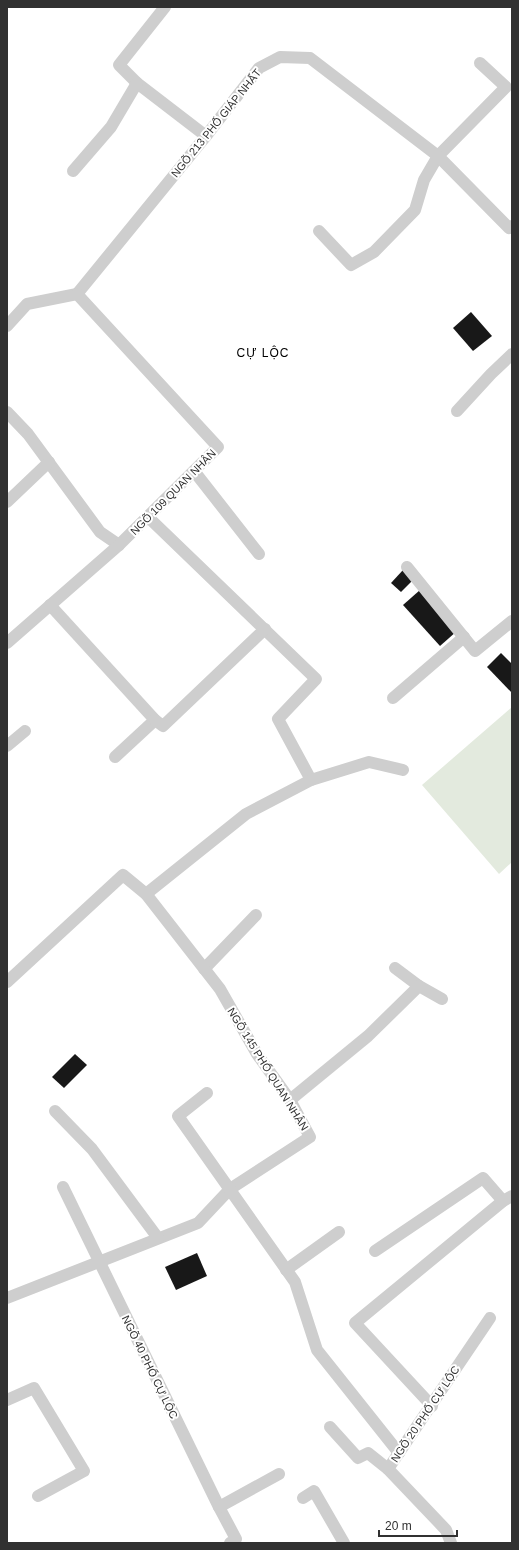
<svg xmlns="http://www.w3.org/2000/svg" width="519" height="1550" font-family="Helvetica,sans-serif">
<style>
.green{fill:#e3eade}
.building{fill:#181818}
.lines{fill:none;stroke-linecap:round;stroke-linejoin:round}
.service{stroke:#cecece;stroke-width:12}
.labels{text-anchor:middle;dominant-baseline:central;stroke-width:4;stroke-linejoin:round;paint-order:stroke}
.street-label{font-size:11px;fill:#313131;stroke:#fff}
.neighbourhood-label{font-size:12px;letter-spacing:1px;fill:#000;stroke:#fff}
</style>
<rect width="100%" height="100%" fill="#fff"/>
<path class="green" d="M512,707V862L499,874L422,785Z"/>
<g class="building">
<path d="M471,312L492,336L473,351L453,328Z"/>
<path d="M403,570L413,580L401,592L391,583Z"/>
<path d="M420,590L457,631L440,646L403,605Z"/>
<path d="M501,653L512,664V693L487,667Z"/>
<path d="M75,1054L87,1065L64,1088L52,1077Z"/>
<path d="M197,1253L207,1276L176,1290L165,1267Z"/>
</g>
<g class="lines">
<g class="service">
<path d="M165,7L119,65L137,83L206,136"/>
<path d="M73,171L111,127L137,83"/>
<path d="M319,231L351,265L374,252L415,210L424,180L438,156L506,87L480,63"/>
<path d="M77,294L206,136L259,68L280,57L310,58L438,156L509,228L512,226"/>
<path d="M7,326L27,304L77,294"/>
<path d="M457,411L491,374L512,354"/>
<path d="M7,412L28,434L100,532L119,545"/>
<path d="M194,471L259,554"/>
<path d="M7,502L49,462"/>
<path d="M148,517L316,679L278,719L311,780"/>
<path d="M407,567L475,651L512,621"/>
<path d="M50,605L155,720L115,757"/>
<path d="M7,643L119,545L218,447L77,294"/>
<path d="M393,698L464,637"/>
<path d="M155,720L163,726L265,629"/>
<path d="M7,746L25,731"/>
<path d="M146,894L246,814L311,780L369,762L403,770"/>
<path d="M395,968L419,986"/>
<path d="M204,969L256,915"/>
<path d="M7,982L123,875L146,894L220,989L257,1054L290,1100L310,1137L230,1189L198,1223L7,1298"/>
<path d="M207,1093L178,1116L295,1282L317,1350L399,1453"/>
<path d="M290,1100L368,1036L419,986L442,999"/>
<path d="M55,1111L92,1149L158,1238"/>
<path d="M63,1187L219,1507L236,1539L230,1543"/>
<path d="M375,1251L483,1178L503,1201"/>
<path d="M286,1270L339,1232"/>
<path d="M7,1400L34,1388L84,1471L38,1496"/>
<path d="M432,1406L355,1323L503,1201L512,1196"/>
<path d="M330,1427L358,1458L368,1453L388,1469"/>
<path d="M303,1498L314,1491L344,1543"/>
<path d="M219,1507L279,1474"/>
<path d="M451,1543L446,1530L388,1469L490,1318"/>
</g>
</g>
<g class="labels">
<g class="street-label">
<text transform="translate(216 123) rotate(-51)">NGÕ 213 PHỐ GIÁP NHẤT</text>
<text transform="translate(173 492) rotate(-45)">NGÕ 109 QUAN NHÂN</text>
<text transform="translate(268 1069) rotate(58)">NGÕ 145 PHỐ QUAN NHÂN</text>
<text transform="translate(150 1367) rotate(64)">NGÕ 40 PHỐ CỰ LỘC</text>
<text transform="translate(425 1414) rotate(-56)">NGÕ 20 PHỐ CỰ LỘC</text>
</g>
<g class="neighbourhood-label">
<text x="263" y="353">CỰ LỘC</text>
</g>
</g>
<rect width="519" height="1550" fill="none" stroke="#313131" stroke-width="16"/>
<path d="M379 1530v6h78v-6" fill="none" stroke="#313131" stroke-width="2"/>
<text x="385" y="1530" font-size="12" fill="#313131" stroke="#ffffff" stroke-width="3" paint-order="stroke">20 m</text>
</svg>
